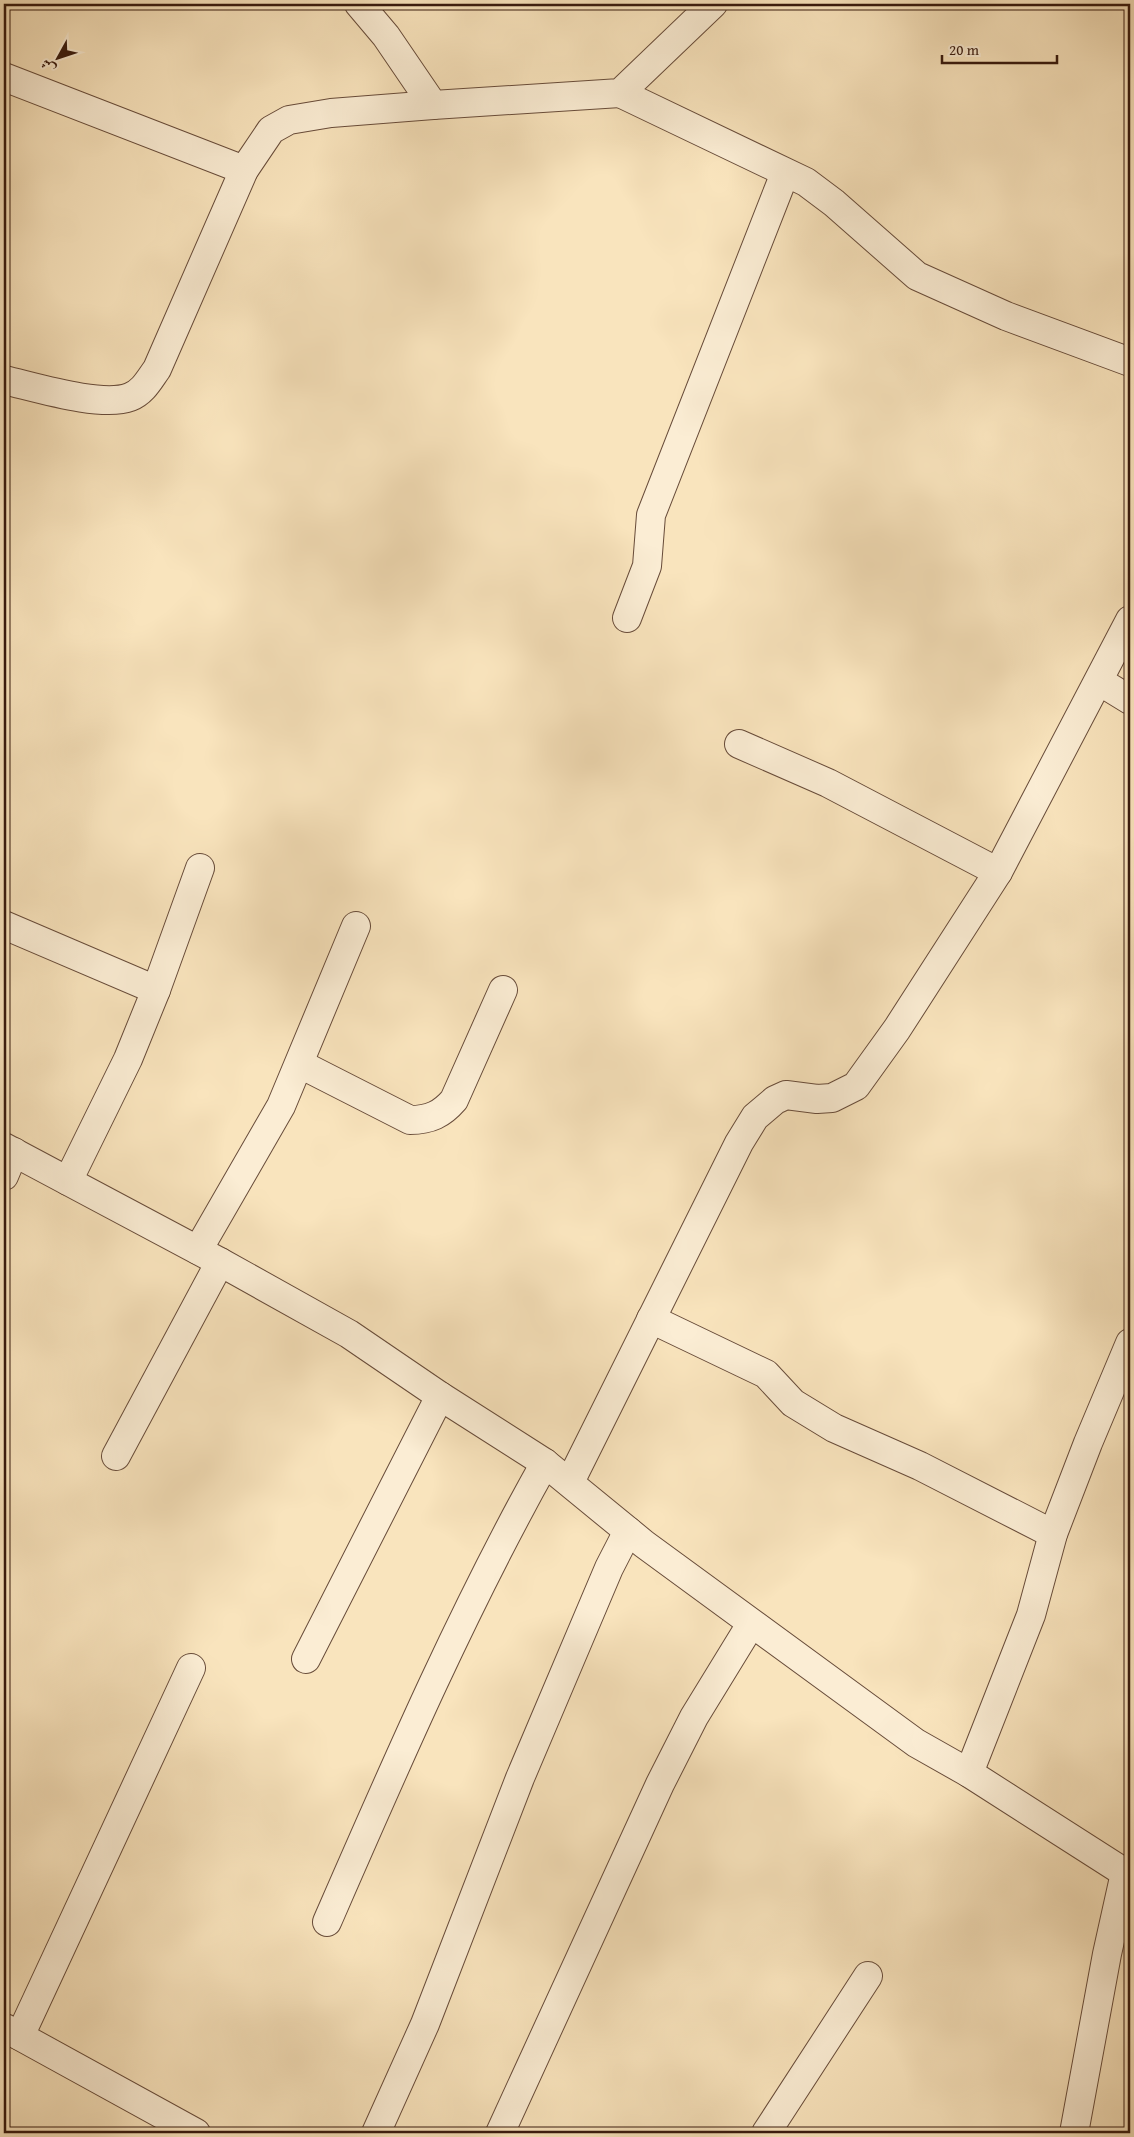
<svg xmlns="http://www.w3.org/2000/svg" width="1134" height="2137" font-family="'Gentium Book Plus',Amiri,serif">
<style>
.lines{fill:none;stroke-linecap:round;stroke-linejoin:round}
.minor-casing{stroke:#684c3a;stroke-width:30}
.minor{stroke:#fbedd4;stroke-width:28}
</style>
<rect width="100%" height="100%" fill="#f9e4bd"/>
<filter id="stains"><feTurbulence type="fractalNoise" baseFrequency=".004" numOctaves="4"/><feColorMatrix values="0 0 0 0 .2 0 0 0 0 .09 0 0 0 0 .02 0 0 0 .5 -.17"/></filter>
<radialGradient id="worn" r=".72"><stop offset=".6" stop-color="#630" stop-opacity="0"/><stop offset="1" stop-color="#630" stop-opacity=".3"/></radialGradient>
<g class="lines">
<g class="minor-casing">
<g id="minor">
<path d="M359,4L386,36L433,105L620,93L713,4"/>
<path d="M4,77L244,170"/>
<path d="M620,93L806,182L834,203L917,276L1006,316L1130,362"/>
<path d="M4,380C35,387 102,408 130,397C143,392 149,380 157,369L244,170L271,130L289,120L331,113L433,105"/>
<path d="M627,618L647,566L651,515L785,173"/>
<path d="M1099,681L1130,700"/>
<path d="M739,744L828,783L998,872"/>
<path d="M4,925L156,990"/>
<path d="M300,1064L410,1120C430,1120 442,1114 454,1100L503,990"/>
<path d="M4,1147L220,1262L349,1334L440,1396L545,1463L644,1544L916,1743L969,1773L1130,1876"/>
<path d="M4,1176L14,1152"/>
<path d="M68,1181L128,1059L156,990L200,868"/>
<path d="M198,1250L281,1106L356,926"/>
<path d="M651,1319L766,1374L793,1403L834,1428L920,1466L1053,1534"/>
<path d="M116,1456L220,1262"/>
<path d="M570,1482L739,1143L755,1117L775,1100L786,1095L817,1099L832,1098L856,1086L897,1029L998,872L1130,620"/>
<path d="M306,1659L440,1396"/>
<path d="M969,1773L1031,1615L1053,1534L1088,1443L1130,1343"/>
<path d="M327,1922C395,1766 462,1611 545,1463"/>
<path d="M5,2028L196,2133"/>
<path d="M20,2036L191,1668"/>
<path d="M376,2133L425,2024L520,1778L609,1568L628,1531"/>
<path d="M500,2133L660,1784L694,1717L751,1624"/>
<path d="M766,2133L868,1976"/>
<path d="M1074,2133L1107,1954L1125,1873"/>
</g>
</g>
<use href="#minor" class="minor"/>
</g>
<rect width="1134" height="2137" fill="none" stroke="#f9e4bd" stroke-width="20"/>
<rect x="5" y="5" width="1124" height="2127" fill="none" stroke="#381a0e" stroke-width="2.5"/>
<rect x="10" y="10" width="1114" height="2117" fill="none" stroke="#381a0e"/>
<g transform="translate(58 58) rotate(230)" stroke="#fbedd4" stroke-width="4" paint-order="stroke">
<path d="M0-4L9 19L0 12L-9 19Z" fill="#381a0e"/>
<text y="-8" font-size="14" font-weight="bold" text-anchor="middle" fill="#381a0e">ش</text>
</g>
<path d="M942 55v8h115v-8" fill="none" stroke="#381a0e" stroke-width="2.5"/>
<text x="949" y="55" font-size="15" fill="#381a0e" stroke="#fbedd4" stroke-width="4" paint-order="stroke">20 m</text>
<rect width="100%" height="100%" filter="url(#stains)"/>
<rect width="100%" height="100%" fill="url(#worn)"/>
</svg>
